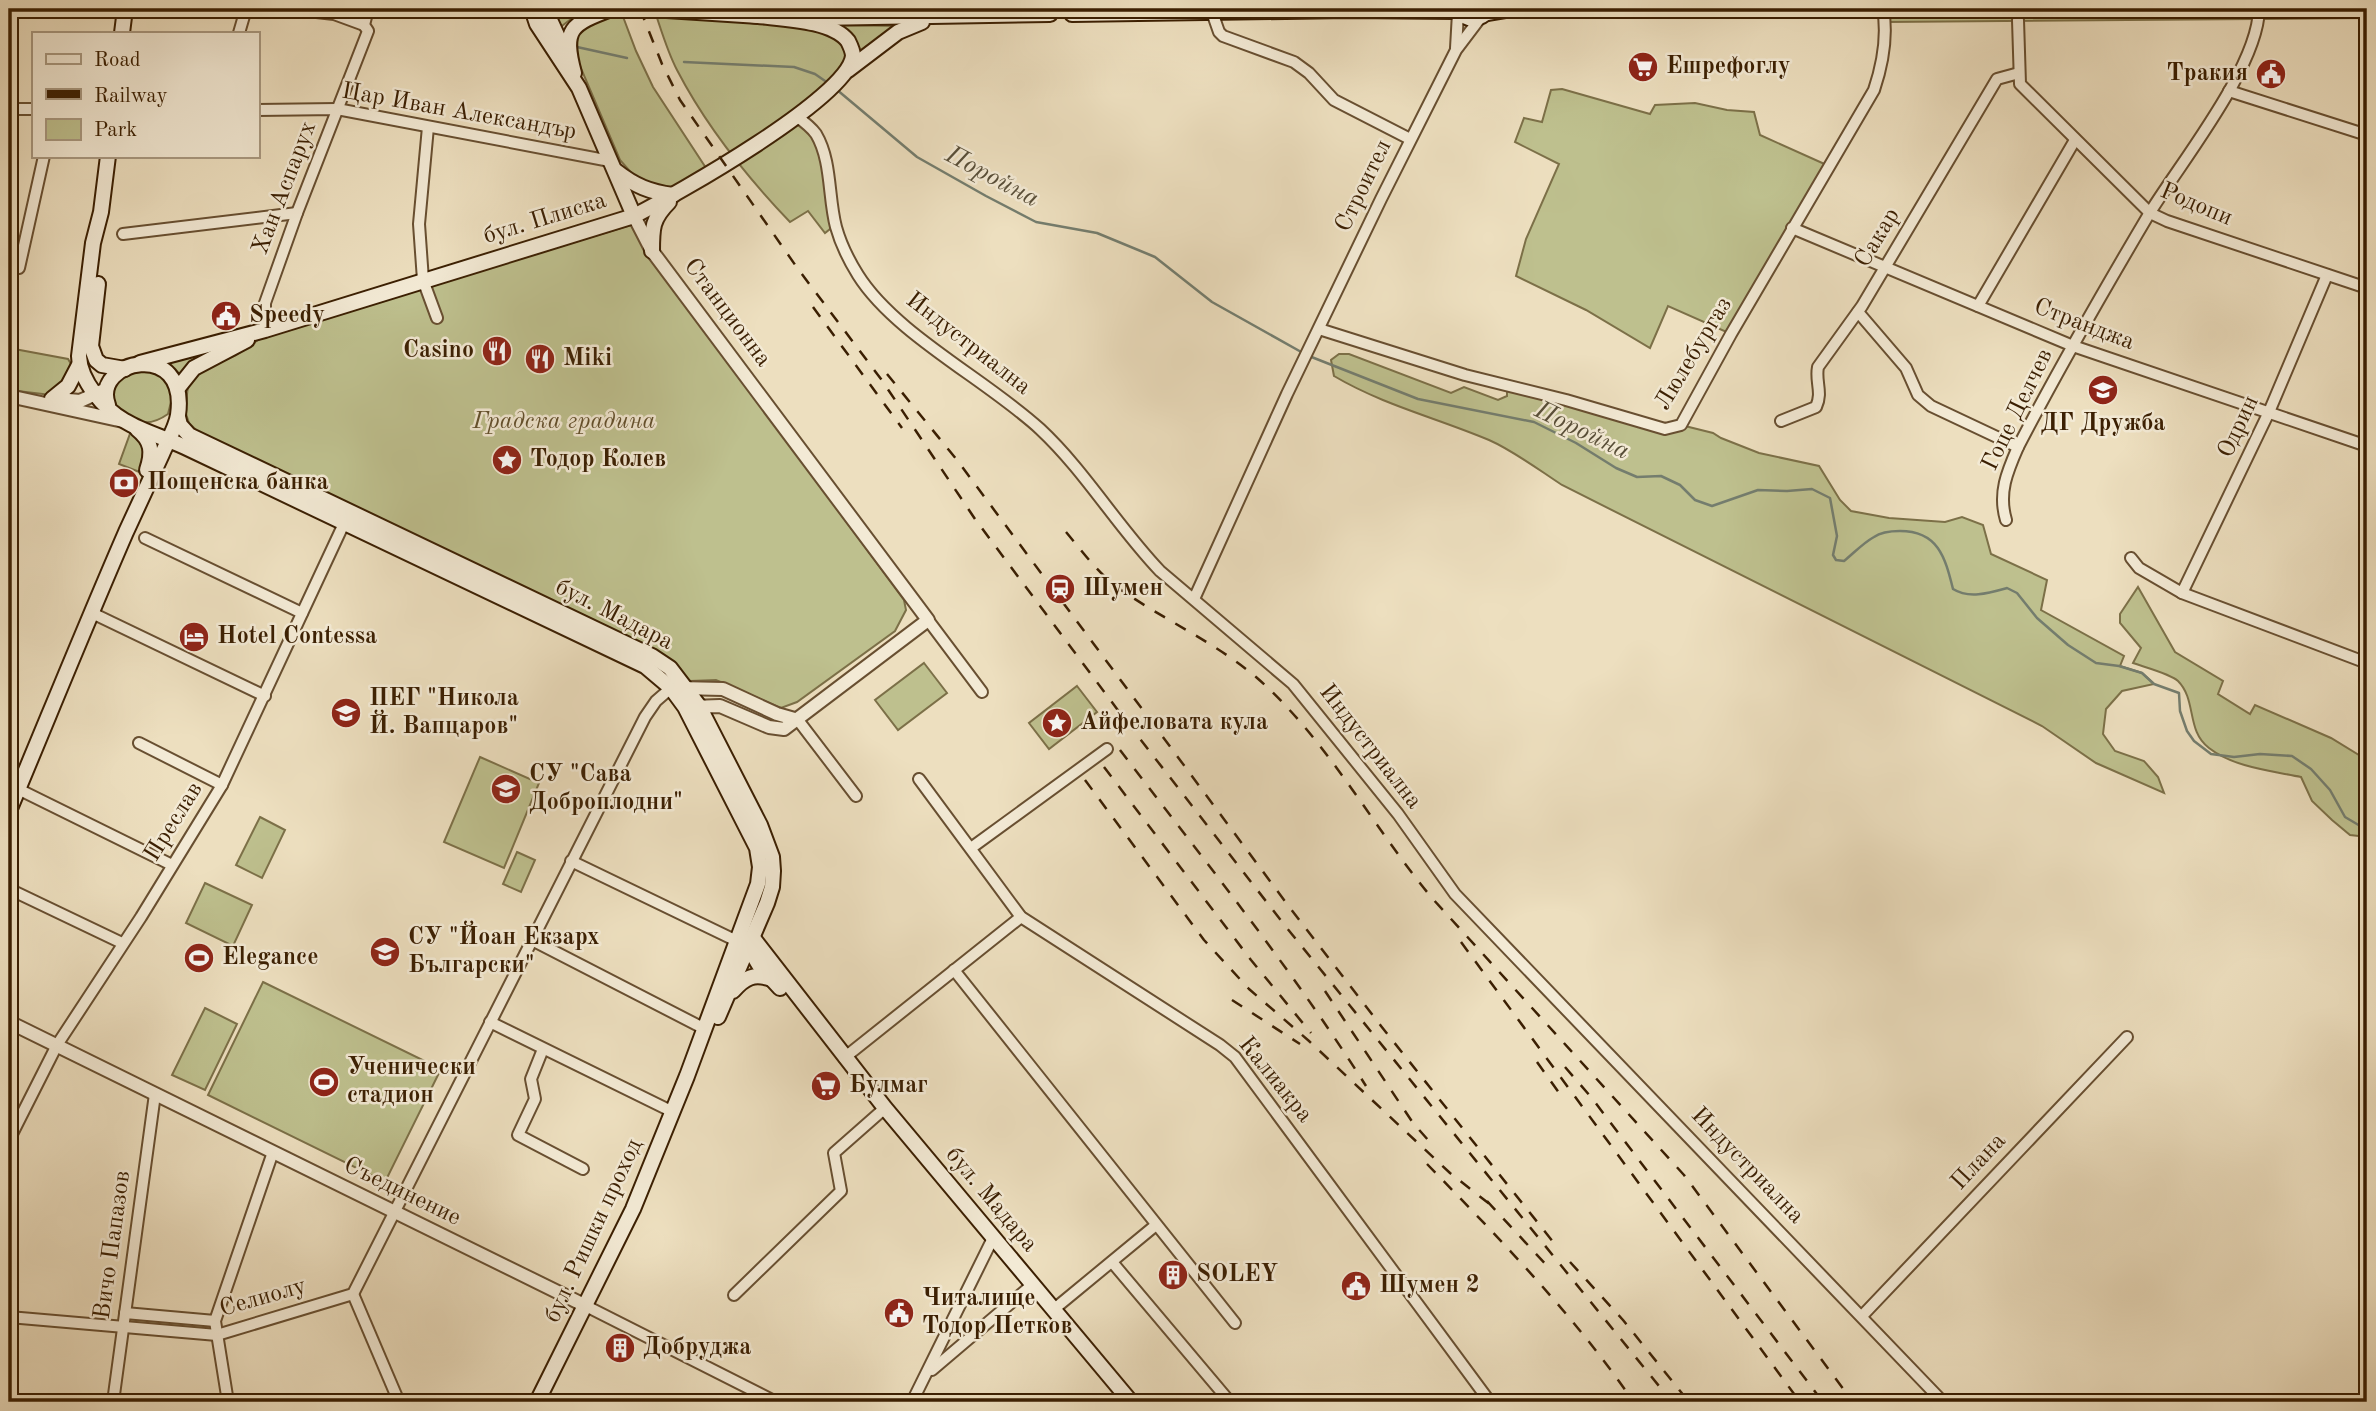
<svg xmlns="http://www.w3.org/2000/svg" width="2376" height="1411" font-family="'Old Standard TT',serif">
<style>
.green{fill:#bec08e;stroke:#7c7048;stroke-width:2}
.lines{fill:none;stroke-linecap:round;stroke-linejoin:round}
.stream{stroke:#747d6e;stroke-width:2.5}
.minor-casing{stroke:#684f31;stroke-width:14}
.tertiary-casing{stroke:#684f31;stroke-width:16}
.secondary-casing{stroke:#3b1f02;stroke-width:18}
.minor{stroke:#f3ead5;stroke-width:10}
.tertiary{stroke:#f3ead5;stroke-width:12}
.secondary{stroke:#f3ead5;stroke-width:14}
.rail{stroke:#3b1f02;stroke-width:2.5;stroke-dasharray:12 12;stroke-linecap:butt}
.labels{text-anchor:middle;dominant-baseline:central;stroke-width:5;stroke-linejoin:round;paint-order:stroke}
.poi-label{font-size:24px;font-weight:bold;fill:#3b1f02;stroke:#f3ead5;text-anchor:start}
.street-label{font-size:24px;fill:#3b1f02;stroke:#f3ead5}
.park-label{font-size:24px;font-style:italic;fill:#624f2c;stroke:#f3ead5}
.water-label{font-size:26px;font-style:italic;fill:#584e38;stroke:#f3ead5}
</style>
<rect width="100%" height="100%" fill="#eddfbf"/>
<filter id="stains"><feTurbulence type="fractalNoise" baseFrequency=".00286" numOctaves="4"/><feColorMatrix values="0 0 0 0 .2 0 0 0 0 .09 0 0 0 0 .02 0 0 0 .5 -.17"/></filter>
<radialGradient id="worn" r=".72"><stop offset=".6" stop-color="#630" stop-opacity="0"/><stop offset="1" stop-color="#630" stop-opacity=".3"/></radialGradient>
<g class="green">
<path d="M549,9H584L558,29Z"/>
<path d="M654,9L826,26L853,56L797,116L815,133L835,225L825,233L808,211L790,222C746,176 706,126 677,70C667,51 661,29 654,9Z"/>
<path d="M702,9H1031L835,13Z"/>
<path d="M1883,9H2367V18L1886,22Z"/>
<path d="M622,14L636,51L653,87L706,168L674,189L658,188L634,176L620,160L577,59L575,37L588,22Z"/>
<path d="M836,25L896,26L856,57Z"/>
<path d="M1562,89L1650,114L1655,105L1695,103L1727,110L1754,112L1760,135L1829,166L1731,334L1668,306L1650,348L1586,310L1516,276L1526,239L1559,164L1515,142L1524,118L1542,122L1551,90Z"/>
<path d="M631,225L641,243L904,600L906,610L895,631L797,702L781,708L716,680L690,681L669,659L199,433L189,423L185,411L188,386L195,373L236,355L258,340L276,332Z"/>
<path d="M9,348L68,359L71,364L66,382L51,395L9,390Z"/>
<path d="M193,352L195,362L179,379L161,364Z"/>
<path d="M1339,354H1349L1451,393L1464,387L1498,400L1507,396V386L1641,422L1681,425L1713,433L1721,438L1759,453L1819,466L1840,500L1851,511L1889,518L1945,522L1962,517L1983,525L1991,554L2047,580L2041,610L2124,656L2120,666L2142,673L2154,684L2122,691L2106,709L2103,734L2115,751L2144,761L2158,777L2164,793L2096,763L2042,726L1562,485C1539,470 1514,451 1489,440C1437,418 1383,405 1334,376L1331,360Z"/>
<path d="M146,368L158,371L174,390L168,414C144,431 130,420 111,401L113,384L130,372Z"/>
<path d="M131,431L146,444L142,473L119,464Z"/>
<path d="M2138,587L2175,652L2223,681L2218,694L2250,714L2255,705L2331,738L2367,760V837L2350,835L2332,820L2312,801L2301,777C2272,771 2233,767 2209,748C2186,731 2197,700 2178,681C2171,674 2144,667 2133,663L2141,648L2120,623V614Z"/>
<path d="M924,663L947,693L898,730L875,700Z"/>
<path d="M1077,686L1097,712L1049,749L1029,723Z"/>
<path d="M480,757L539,783L504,868L444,842Z"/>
<path d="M260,817L285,830L262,878L236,865Z"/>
<path d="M517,852L535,860L521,892L503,884Z"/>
<path d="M205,883L252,905L233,946L186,923Z"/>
<path d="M263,982L441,1069L385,1182L208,1095Z"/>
<path d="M205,1008L237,1024L205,1090L172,1075Z"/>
<path d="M125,1313L215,1321L217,1335L123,1328Z"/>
</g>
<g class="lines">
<g class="stream">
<path d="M577,47L627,58"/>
<path d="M684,62L794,67L815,74L828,83"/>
<path d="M836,89L917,157L986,196L1036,222L1097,233L1155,257L1212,302L1303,353"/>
<path d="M1309,356L1418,399L1534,422L1576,443L1616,468L1637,477L1661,476L1680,485L1695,500L1712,506L1758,490L1787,491L1812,489L1830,498L1837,536L1833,555L1836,560L1844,561C1854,553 1863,543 1874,537C1881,532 1892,531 1900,531C1938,531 1945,557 1953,589C1969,599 1989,593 2007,588L2017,593L2037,618L2068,645L2096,663L2119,666L2142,673L2154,684L2179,693L2180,711L2187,731L2194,741L2211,754L2234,757L2260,754L2292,756L2311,769L2330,790L2345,817L2367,830"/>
</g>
<g class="minor-casing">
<g id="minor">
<path d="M290,9L334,14L364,25"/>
<path d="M1212,12L1219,32L1223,36L1294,62L1309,73L1334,100L1410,139"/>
<path d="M2018,20L2020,84L2150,213L2167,221L2367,288"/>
<path d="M239,33L246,9"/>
<path d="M1456,48L1458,13"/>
<path d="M2229,91L2367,135"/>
<path d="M9,109H33"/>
<path d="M257,110L337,109L610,161"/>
<path d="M796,116C803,121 811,127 816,134C832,161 828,197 836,227C841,245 848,259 858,275C895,334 987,380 1040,429C1085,471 1117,526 1160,571L1293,684L1398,814L1455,894L1943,1402"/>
<path d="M428,127L419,224L423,280L437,318"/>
<path d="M1792,228L2073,346L2367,446"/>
<path d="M123,234L297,213"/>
<path d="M19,268L44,156"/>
<path d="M1978,306L2075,140"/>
<path d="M1858,312L1906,368L1918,395L1931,406L2018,447"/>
<path d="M1319,329L1465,375L1566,400L1665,429L1681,425L1731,334L1874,90C1883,63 1888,37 1883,9"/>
<path d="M265,330V303L297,213L368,31L364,25L368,9"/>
<path d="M1781,421L1816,407C1823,392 1815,382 1818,367L1862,306L1997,79L2019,73"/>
<path d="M2006,520C1998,493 2007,472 2018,447C2059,368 2104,290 2149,214C2181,162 2258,67 2259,9"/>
<path d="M145,538L302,613"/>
<path d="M2131,558L2139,568L2182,593L2367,663"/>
<path d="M2182,593L2269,412L2327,275"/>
<path d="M1194,599L1287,394L1381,199L1456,50L1481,17"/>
<path d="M92,613L265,696"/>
<path d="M928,620L982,692"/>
<path d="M798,720L856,796"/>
<path d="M139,743L222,785"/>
<path d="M919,779L1021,917L1220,1045L1235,1057L1490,1402"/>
<path d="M18,789L172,865"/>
<path d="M971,848L1107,749"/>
<path d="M571,861L741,943"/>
<path d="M9,889L122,943"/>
<path d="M532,940L705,1029"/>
<path d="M954,970L1235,1323"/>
<path d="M490,1022L673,1112"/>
<path d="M543,1049L531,1079L535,1099L518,1135L583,1169"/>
<path d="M844,1058L1021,917"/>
<path d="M9,1140L57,1045L141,917L222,785L347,517"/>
<path d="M1112,1262L1230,1402"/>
<path d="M353,1294L399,1402"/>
<path d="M734,1295L841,1191L834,1153L885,1108"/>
<path d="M586,1306L776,1402"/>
<path d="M1053,1310L1156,1225"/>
<path d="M125,1313L215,1321"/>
<path d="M1862,1316L2127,1037"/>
<path d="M9,1317L217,1335L353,1294L645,717L656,701L671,688"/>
<path d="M932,1370L1032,1285"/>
<path d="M113,1402L155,1094"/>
<path d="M228,1402L215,1321L273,1152"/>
<path d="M912,1402L993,1238"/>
</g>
</g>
<g class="tertiary-casing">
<g id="tertiary">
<path d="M634,216L652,251L928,620L784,729L769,727L720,706L692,707"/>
<path d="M9,396L123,421"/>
<path d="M57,399L80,401L102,391"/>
<path d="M679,688L723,689L777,714L798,720"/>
<path d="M9,1022L586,1306"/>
</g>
</g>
<g class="secondary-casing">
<g id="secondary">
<path d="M532,9L537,24L579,88L634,216"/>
<path d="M545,9L567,57"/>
<path d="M651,9L759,16"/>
<path d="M1456,9C1466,22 1480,21 1490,9"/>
<path d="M1487,13L1511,9"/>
<path d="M1072,14L1349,10L1457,11"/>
<path d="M817,18L1050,14"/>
<path d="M122,33L125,9"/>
<path d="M848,70L898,32L922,22"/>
<path d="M574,73C562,29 571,24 611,9"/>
<path d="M108,156L101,212L93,243L79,356C80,381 104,409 125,421C143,432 166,438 185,447L645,666L671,688L685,707L757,848L760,867L758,884L687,1076L633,1209L537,1402"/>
<path d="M616,171C635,186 650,192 673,195"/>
<path d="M652,251C652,228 652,219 669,202"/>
<path d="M98,284L91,346L96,360L102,365L125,369"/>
<path d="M140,363L265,330L634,216C675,195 848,98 853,56C853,51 850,45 848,41C831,19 778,19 751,15"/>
<path d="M178,388L194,368L247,340"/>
<path d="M52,399L68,386L79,365"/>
<path d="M178,417L180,425L189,435L652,656L670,668L699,706L760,825L772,857L773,871L772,887L767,903L718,1017"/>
<path d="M137,429C152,441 153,452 147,470"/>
<path d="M9,811C48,718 86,624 126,532C138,506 150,480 162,454C167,442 176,428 178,415C189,338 91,360 108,405"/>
<path d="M753,938L885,1108L1131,1402"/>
<path d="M746,943L759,965L780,988"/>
<path d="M733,991C745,977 754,973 772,979"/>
</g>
</g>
<use href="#minor" class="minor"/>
<use href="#tertiary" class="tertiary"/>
<use href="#secondary" class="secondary"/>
<g class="rail">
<path d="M640,9L662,64L680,100L798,269L881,379L975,519L1120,713L1286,927L1672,1402"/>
<path d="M813,307L902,428"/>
<path d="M887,374L957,460L1290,908L1381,1026L1554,1243"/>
<path d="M1066,532C1082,551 1097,572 1117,587C1162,619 1213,641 1256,677C1327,739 1372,826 1432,898L1684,1175L1853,1402"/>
<path d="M1120,750C1204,860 1292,969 1366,1086"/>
<path d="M1104,767L1251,960L1311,1033"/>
<path d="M1085,780L1204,940L1249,989L1309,1041L1450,1173L1492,1206"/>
<path d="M1461,942L1800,1402"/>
<path d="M1325,991L1413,1123L1429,1141"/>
<path d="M1232,1000L1300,1044"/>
<path d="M1537,1062L1562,1097"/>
<path d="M1565,1067L1591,1097L1823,1402"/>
<path d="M1427,1164C1497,1236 1568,1309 1626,1391"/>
<path d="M1487,1201L1551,1270"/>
<path d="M1570,1262L1623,1320L1689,1402"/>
</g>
</g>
<defs>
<g id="supermarket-disc" transform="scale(1.575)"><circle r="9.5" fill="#8f2418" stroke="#f3ead5"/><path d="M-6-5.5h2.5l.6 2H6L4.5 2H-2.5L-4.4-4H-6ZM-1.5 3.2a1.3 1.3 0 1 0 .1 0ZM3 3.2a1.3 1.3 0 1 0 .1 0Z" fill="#fff"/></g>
<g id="civic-disc" transform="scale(1.575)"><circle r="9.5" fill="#8f2418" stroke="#f3ead5"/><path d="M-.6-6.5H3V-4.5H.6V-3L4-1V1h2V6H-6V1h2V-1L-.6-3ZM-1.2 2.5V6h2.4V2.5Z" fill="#fff"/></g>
<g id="restaurant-disc" transform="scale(1.575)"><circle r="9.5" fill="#8f2418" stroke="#f3ead5"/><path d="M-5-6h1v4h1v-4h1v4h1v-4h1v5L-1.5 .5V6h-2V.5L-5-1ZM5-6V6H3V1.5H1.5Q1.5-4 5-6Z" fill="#fff"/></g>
<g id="school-disc" transform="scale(1.575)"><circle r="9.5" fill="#8f2418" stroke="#f3ead5"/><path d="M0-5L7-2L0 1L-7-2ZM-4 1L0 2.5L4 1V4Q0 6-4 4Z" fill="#fff"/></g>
<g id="sight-disc" transform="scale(1.575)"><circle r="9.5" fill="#8f2418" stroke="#f3ead5"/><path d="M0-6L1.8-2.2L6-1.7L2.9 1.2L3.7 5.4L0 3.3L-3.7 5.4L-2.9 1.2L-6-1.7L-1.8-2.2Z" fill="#fff"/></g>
<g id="bank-disc" transform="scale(1.575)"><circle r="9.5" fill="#8f2418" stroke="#f3ead5"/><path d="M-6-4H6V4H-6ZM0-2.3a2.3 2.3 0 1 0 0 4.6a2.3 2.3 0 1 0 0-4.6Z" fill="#fff"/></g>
<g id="station-disc" transform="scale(1.575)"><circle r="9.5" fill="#8f2418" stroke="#f3ead5"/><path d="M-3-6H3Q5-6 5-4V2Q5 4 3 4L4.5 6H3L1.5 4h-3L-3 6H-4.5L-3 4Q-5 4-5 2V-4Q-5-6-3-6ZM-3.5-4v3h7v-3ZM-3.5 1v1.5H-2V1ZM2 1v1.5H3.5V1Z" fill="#fff"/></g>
<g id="hotel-disc" transform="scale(1.575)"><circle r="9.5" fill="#8f2418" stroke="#f3ead5"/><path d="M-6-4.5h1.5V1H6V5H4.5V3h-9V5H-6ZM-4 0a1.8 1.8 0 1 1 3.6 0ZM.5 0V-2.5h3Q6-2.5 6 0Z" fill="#fff"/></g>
<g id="stadium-disc" transform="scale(1.575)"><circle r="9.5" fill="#8f2418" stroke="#f3ead5"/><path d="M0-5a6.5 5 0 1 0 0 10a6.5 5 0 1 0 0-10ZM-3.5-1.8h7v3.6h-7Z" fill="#fff"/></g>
<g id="building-disc" transform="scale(1.575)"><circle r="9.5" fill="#8f2418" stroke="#f3ead5"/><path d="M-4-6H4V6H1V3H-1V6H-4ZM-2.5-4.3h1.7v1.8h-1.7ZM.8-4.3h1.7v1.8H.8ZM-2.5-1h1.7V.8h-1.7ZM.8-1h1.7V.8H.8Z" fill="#fff"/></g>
</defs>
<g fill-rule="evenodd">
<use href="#supermarket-disc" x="1643" y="67"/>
<use href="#civic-disc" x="2271" y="74"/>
<use href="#civic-disc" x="226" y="316"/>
<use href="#restaurant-disc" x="497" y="351"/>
<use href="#restaurant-disc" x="540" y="359"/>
<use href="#school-disc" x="2103" y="390"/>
<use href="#sight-disc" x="507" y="460"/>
<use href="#bank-disc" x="124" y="483"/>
<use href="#station-disc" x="1060" y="589"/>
<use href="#hotel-disc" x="194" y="637"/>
<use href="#school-disc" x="346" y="713"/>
<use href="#sight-disc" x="1057" y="723"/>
<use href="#school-disc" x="506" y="789"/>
<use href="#school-disc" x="385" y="952"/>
<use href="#stadium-disc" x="199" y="958"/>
<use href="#stadium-disc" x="324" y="1082"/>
<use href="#supermarket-disc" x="826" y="1086"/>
<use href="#building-disc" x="1173" y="1275"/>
<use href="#civic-disc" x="1356" y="1286"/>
<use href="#civic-disc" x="899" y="1313"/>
<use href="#building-disc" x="620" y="1348"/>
</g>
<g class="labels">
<g class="poi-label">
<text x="1666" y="67">Ешрефоглу</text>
<text x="2248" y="74" text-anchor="end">Тракия</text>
<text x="249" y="316">Speedy</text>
<text x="474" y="351" text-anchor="end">Casino</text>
<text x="563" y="359">Miki</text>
<text x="2103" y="424" text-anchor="middle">ДГ Дружба</text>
<text x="530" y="460">Тодор Колев</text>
<text x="147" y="483">Пощенска банка</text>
<text x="1083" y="589">Шумен</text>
<text x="217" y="637">Hotel Contessa</text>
<text x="369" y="699">ПЕГ "Никола<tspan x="369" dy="28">Й. Вапцаров"</tspan></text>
<text x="1080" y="723">Айфеловата кула</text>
<text x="529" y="775">СУ "Сава<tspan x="529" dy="28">Доброплодни"</tspan></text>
<text x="408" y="938">СУ "Йоан Екзарх<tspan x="408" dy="28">Български"</tspan></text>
<text x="222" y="958">Elegance</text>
<text x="347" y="1068">Ученически<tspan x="347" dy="28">стадион</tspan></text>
<text x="849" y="1086">Булмаг</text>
<text x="1196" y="1275">SOLEY</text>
<text x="1379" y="1286">Шумен 2</text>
<text x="922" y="1299">Читалище<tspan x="922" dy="28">Тодор Петков</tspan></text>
<text x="643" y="1348">Добруджа</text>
</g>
<g class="street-label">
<text transform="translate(459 112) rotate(10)">Цар Иван Александър</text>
<text transform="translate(1364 186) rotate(-64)">Строител</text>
<text transform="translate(285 188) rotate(-69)">Хан Аспарух</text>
<text transform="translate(2196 205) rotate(23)">Родопи</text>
<text transform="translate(545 219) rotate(-17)">бул. Плиска</text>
<text transform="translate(1878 238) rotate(-59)">Сакар</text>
<text transform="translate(727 313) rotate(53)">Станционна</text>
<text transform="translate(2084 325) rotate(21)">Странджа</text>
<text transform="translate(968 344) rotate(38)">Индустриална</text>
<text transform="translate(1694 354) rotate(-59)">Люлебургаз</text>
<text transform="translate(2018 410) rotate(-64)">Гоце Делчев</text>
<text transform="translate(2239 427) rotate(-65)">Одрин</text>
<text transform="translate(614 615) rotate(27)">бул. Мадара</text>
<text transform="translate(1370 747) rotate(52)">Индустриална</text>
<text transform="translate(174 822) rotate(-58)">Преслав</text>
<text transform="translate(1275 1080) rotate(51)">Калиакра</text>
<text transform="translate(1979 1162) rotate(-47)">Плана</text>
<text transform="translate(1747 1166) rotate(46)">Индустриална</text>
<text transform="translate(402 1192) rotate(26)">Съединение</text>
<text transform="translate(991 1200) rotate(50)">бул. Мадара</text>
<text transform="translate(594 1231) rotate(-65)">бул. Ришки проход</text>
<text transform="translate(113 1245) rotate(-82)">Вичо Папазов</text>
<text transform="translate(263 1298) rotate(-16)">Селиолу</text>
</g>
<g class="park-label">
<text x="564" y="422">Градска градина</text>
</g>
<g class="water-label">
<text transform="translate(992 177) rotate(28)">Поройна</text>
<text transform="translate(1582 431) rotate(26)">Поройна</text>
</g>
</g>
<rect width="2376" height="1411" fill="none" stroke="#eddfbf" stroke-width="35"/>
<rect x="10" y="10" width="2355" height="1390" fill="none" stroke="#3b1f02" stroke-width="3.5"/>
<rect x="18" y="18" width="2341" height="1376" fill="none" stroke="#3b1f02" stroke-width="2"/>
<rect x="32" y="32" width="228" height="126" fill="#f3ead5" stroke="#a99981" stroke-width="2"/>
<rect x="46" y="54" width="35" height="10" fill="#f3ead5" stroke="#a99981" stroke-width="2"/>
<text x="94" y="66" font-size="21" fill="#3b1f02">Road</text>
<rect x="46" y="89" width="35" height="10" fill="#3b1f02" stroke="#a99981" stroke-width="2"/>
<text x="94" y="102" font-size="21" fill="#3b1f02">Railway</text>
<rect x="46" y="119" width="35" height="21" fill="#bec08e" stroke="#a99981" stroke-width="2"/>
<text x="94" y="136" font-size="21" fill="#3b1f02">Park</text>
<rect width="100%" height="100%" filter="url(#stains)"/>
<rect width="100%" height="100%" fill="url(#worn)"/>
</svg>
